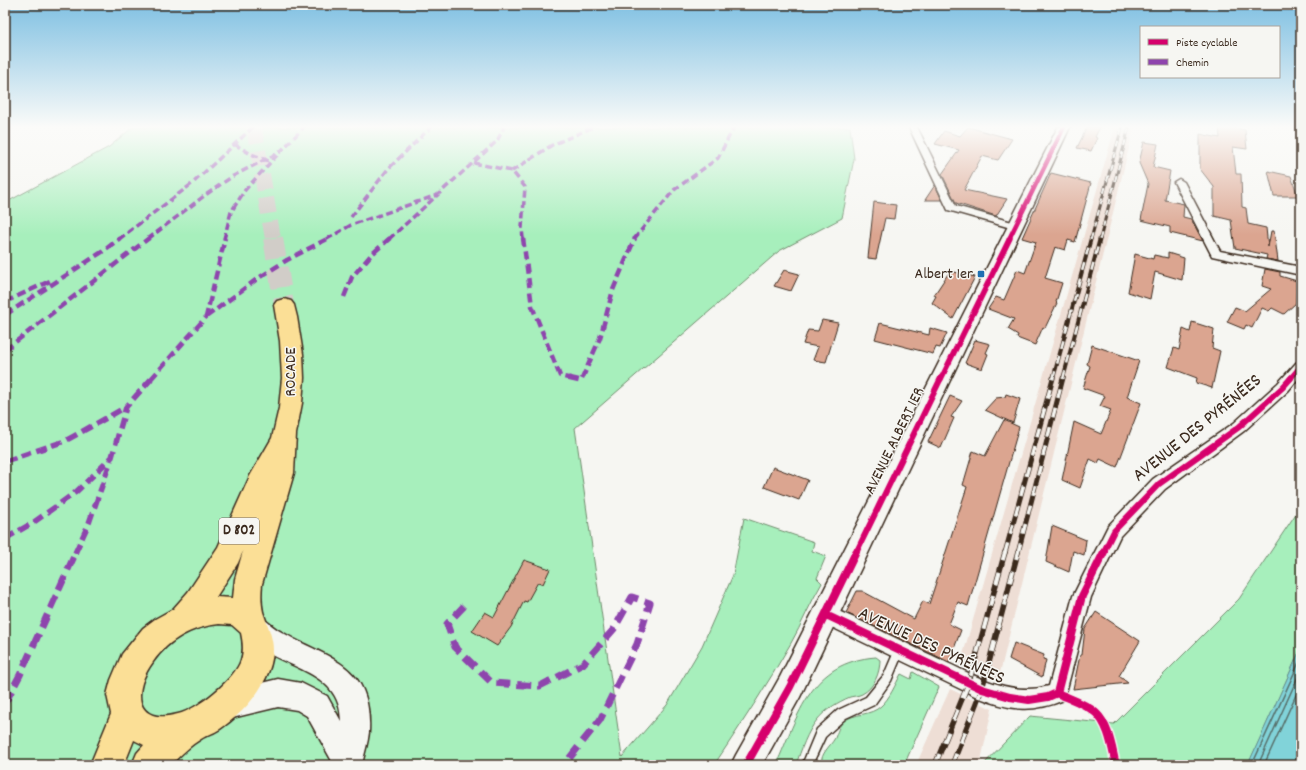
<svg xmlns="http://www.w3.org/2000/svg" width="1306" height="770" font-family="Dekko,sans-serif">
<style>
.built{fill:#eeded5}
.green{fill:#a7efbc;stroke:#718c6d}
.water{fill:#81d3d9;stroke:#658f8e}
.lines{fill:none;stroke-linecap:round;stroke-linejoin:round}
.shore{stroke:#576e69;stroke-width:1.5}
.building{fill:#dba590;stroke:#3b2a1e}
.primary-tunnel-far1{stroke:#d1cdc8;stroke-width:16;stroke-dasharray:16 8;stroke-linecap:butt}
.primary-tunnel{stroke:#d1cdc8;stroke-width:20;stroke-dasharray:20 10;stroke-linecap:butt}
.service-casing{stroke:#3b2a1e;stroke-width:3}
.minor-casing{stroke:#3b2a1e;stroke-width:3}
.secondary-casing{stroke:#3b2a1e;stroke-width:3}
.primary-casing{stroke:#3b2a1e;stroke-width:3}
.service{fill:#f6f6f2;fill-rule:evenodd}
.minor{fill:#f6f6f2;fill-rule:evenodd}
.secondary{fill:#f6f6f2;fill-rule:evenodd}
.primary{fill:#fbdf96;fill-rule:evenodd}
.rail-far3-casing{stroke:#3b2a1e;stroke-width:3}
.rail-far2-casing{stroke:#3b2a1e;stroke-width:4}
.rail-far1-casing{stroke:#3b2a1e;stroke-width:5}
.rail-casing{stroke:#3b2a1e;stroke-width:5.5}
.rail-far3{stroke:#f6f6f2;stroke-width:2;stroke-dasharray:6;stroke-linecap:butt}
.rail-far2{stroke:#f6f6f2;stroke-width:2.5;stroke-dasharray:8;stroke-linecap:butt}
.rail-far1{stroke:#f6f6f2;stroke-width:3.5;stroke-dasharray:10;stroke-linecap:butt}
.rail{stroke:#f6f6f2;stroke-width:4;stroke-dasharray:12;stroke-linecap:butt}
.quiet-far3{stroke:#8e44ad;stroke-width:3.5;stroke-dasharray:7 3.5;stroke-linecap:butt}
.quiet-far2{stroke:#8e44ad;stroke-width:4.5;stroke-dasharray:9 4.5;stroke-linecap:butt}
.quiet-far1{stroke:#8e44ad;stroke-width:5.5;stroke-dasharray:11 5.5;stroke-linecap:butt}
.quiet{stroke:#8e44ad;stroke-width:7;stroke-dasharray:14 7;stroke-linecap:butt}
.cycleway-far3-casing{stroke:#f6f6f2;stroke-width:6}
.cycleway-far2-casing{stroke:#f6f6f2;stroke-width:8}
.cycleway-far1-casing{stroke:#f6f6f2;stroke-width:9}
.cycleway-casing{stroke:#f6f6f2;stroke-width:11}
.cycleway-far3{stroke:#d6006c;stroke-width:4.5}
.cycleway-far2{stroke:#d6006c;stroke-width:5.5}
.cycleway-far1{stroke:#d6006c;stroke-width:6}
.cycleway{stroke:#d6006c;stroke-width:8}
.poi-dot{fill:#1f6fb2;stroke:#f6f6f2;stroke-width:1.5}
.labels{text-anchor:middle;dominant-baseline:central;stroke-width:3;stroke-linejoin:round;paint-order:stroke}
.shield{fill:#f6f6f2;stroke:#73675e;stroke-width:1}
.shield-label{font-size:15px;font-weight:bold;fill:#3b2a1e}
.poi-label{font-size:16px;fill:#3b2a1e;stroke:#f6f6f2;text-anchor:end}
.street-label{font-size:16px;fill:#3b2a1e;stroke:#f6f6f2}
.near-street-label{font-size:19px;fill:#3b2a1e;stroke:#f6f6f2}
</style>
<rect width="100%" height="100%" fill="#f6f6f2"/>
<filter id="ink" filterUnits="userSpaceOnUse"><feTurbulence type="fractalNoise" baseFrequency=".025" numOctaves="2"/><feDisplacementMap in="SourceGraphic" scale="8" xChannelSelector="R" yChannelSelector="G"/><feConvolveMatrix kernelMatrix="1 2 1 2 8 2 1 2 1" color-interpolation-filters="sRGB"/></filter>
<g filter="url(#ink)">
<g class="built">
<path d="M1115,127H1134L998,681L960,665Z"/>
<path d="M950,689L992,709L980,765H916Z"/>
</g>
<g class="green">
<path d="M133,127H850L854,159L842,218L779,251L575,428L622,757L667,705L702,646L733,575L744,518L814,542L812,551L826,556L817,578L822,583C810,603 802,624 791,643C767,685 741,725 714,765H5V203L109,147Z"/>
<path d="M1301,506V648L1248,765H983L1030,716L1114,724L1239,599Z"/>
<path d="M876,657L880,660C880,673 874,688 862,694C858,696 854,696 850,697C838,702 825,710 817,720C807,732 801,750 796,765H776C799,714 810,662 876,657Z"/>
<path d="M913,672L939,687L904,765H821C821,752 830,747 835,738C837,733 839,725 844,721C854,713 871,716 881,706C890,698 895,685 901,674L911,679Z"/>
</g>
<path class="water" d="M1301,648V765H1248L1250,760Z"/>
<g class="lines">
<g class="shore">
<path d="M1252,765L1301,658"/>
<path d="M1258,765L1301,670"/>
<path d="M1264,765L1301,684"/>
</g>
</g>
<g class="building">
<path d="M968,127L1012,139L998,160L982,156L964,190L1007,199L996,216L956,203L942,174L959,150L935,144L944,131L960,136Z"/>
<path d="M1087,127H1100L1095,137L1097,138L1091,151L1077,148Z"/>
<path d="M1219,127H1235V128L1245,130L1247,149L1233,147L1236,174H1241L1242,207L1246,208L1248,224L1266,228L1268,247L1271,231H1274L1278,261L1266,259L1267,255L1235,248L1231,220L1214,216V187L1200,169V134L1220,138Z"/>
<path d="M1144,142L1158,144L1153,167L1170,171L1165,200L1184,204L1183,217L1191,219L1203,241L1170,233V227L1141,220L1148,184L1139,163Z"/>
<path d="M1268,171L1291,176L1298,196H1274Z"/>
<path d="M1051,173L1091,183L1075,242L1068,240L1065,250L1055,247L1045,278L1062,283L1056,302L1057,303L1045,328L1043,327L1035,345L1017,338L1018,335L1008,329L1014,319L988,309L996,297L1004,300L1017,270L1025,273L1036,242L1022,238Z"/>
<path d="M935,185L942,200H925Z"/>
<path d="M874,202L896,205L894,219L885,218L876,259L868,258Z"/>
<path d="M1168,253L1184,258L1182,280L1155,272L1150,299L1128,292L1135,254L1153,259L1154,255L1168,258Z"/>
<path d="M1265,269L1280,272V276L1297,281L1296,303L1284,314L1272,308L1269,311L1262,308L1252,328L1246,325L1244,329L1227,322L1235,307L1245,311L1271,289L1262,286Z"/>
<path d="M784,270L799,274L791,291L774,286Z"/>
<path d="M950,271L975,277L953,319L932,303L936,296L934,295Z"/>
<path d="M822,320L838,323L826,362L813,360L818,347L803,344L808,330L818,331Z"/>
<path d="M1192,322L1214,329L1212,348L1220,351L1212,388L1196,383L1197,378L1168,367L1174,348L1179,350L1183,329L1190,332Z"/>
<path d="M880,323L929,335L930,328L947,333L940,348L936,347L933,354L875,339Z"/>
<path d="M975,340L990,344L986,353L988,354L982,369L965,363Z"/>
<path d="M1092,345L1139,361L1127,397L1141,403L1117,467L1100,459L1098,463L1090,459L1080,488L1062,480L1074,422L1101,434L1111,410L1100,406L1105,396L1083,388L1090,366L1087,364Z"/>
<path d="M1006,394L1020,399L1013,423L985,410L996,398L1005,397Z"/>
<path d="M950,396L962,401L951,417L954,418L941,448L928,442Z"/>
<path d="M1004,420L1019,427L968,606L958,602L949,624L961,630L949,662L846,613L857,591H862L914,619L923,601L929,604L967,487L963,485L973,451L985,456Z"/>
<path d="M773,467L808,480L799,500L764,487Z"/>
<path d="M1052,526L1086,540L1084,555L1073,551L1069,572L1046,562Z"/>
<path d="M524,560L550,569L543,584L538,582L527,602L524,601L511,627L497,646L472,631L485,612L494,617Z"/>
<path d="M1096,612L1140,641L1119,676L1128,683L1073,689L1080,655H1082L1085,629Z"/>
<path d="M1014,643L1044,655L1043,659L1046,660L1042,677L1009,659Z"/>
</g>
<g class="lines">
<path class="primary-tunnel-far1" d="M254,127L273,239"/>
<path class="primary-tunnel" d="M273,238L284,305"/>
<g class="service-casing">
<path id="service" d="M899,645L902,647L904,650L891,681L874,705L846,718L825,737L812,765H802L817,729L838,710L866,697L884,675L896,647Z"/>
</g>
<g class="minor-casing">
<g id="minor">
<path d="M909,127H917L956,206L1019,224L1020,226L1019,228H1011L948,210Z"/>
<path d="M1179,179L1184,182L1220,251L1301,267V275L1212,256L1174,182Z"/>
<path d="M1301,361V375L1288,391L1244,431L1165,489L1120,536L1091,597L1064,700C1030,714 1009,710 975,696L819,621L817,615L819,609L826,606C862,620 896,639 931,655C966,671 1008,698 1049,686L1073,596L1108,526L1153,479L1234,423L1278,383L1296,363Z"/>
</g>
</g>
<g class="secondary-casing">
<g id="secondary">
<path d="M1058,127H1070L800,697L762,765H731L736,755L780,677Z"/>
<path d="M253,613C263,617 269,624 278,630C283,633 289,636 294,639C340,662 372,671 369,732C368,743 364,754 362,765H332L333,763L307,716L297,710L278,707L228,719L218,715L214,705L218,695L228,691L278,679L301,683L327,696L341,721C341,660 260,671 240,625L244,616Z"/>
</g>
</g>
<g class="primary-casing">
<path id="primary" d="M284,299L291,301L294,305L297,317L303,354L304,378L302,403L296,434L294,473L262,584C261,594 261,603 263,612C267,624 273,637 273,650C272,682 245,712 220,729C214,733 207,735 201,739C191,745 179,756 171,765H132L137,753L144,745L134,740L124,765H90L111,714L107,695L111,680L122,654L143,628L155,619L173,609L188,592L218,547L250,476L272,438L279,408L282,378L280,341L274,305L277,301ZM243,551L235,579L233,598L216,597L238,563ZM219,624L232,625L241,633C243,642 244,651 241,660C236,678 197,710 178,714C134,726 132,690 153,662C169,639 192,627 219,624Z"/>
</g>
<use href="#service" class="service"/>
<use href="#minor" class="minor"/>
<use href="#secondary" class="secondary"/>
<use href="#primary" class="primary"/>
<g class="rail-far3-casing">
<g id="rail-far3">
<path d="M1091,239L1122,127"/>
<path d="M1100,239L1129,127"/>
</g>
</g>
<g class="rail-far2-casing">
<g id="rail-far2">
<path d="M1053,379L1091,238"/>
<path d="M1063,379L1100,238"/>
</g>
</g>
<g class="rail-far1-casing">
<g id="rail-far1">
<path d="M1005,553L1053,378"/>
<path d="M1018,553L1063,378"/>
</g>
</g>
<g class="rail-casing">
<g id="rail">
<path d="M935,765L969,682L1005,552"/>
<path d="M952,765L982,689L1018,552"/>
</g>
</g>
<use href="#rail-far3" class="rail-far3"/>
<use href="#rail-far2" class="rail-far2"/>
<use href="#rail-far1" class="rail-far1"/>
<use href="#rail" class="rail"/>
<g class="quiet-far3">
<path d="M234,144L251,154L269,161"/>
<path d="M474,163L512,171L525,187L522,228L523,239"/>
<path d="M512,171L552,145L593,127"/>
<path d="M351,217L388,169L431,127"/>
<path d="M119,239L193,183L253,127"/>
<path d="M148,239L204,196L233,176L280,152L304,127"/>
<path d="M224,239L231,212L245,190L280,152"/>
<path d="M327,239L351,225L437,195"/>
<path d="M389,239L497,141L504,127"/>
<path d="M634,239L674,190L718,158L734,127"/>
</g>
<g class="quiet-far2">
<path d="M523,238L532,306L560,376L572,379"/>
<path d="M344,297L352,277L371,255L390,238"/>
<path d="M5,302L50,281"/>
<path d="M5,315L102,252L120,238"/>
<path d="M206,317L257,279L287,260L329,238"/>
<path d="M5,350L149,238"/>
<path d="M151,379L206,317L225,238"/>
<path d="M582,379L600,338L613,290L635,238"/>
</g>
<g class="quiet-far1">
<path d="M568,378L581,381L582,378"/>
<path d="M5,461L65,441L126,407"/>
<path d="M5,539L34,522L76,492L112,457L126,407L152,378"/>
<path d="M75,553L89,523L111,460"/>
</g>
<g class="quiet">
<path d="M464,606L447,624L455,647L492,683L540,686L583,664L614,629L632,597L650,603L637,644L600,720L564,765"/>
<path d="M5,703L20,675L76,552"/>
</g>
<g class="cycleway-far3-casing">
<path id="cycleway-far3" d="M1009,239L1064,127"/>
</g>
<g class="cycleway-far2-casing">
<g id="cycleway-far2">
<path d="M941,379L1010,238"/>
<path d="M1290,379L1301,366"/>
</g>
</g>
<g class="cycleway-far1-casing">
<g id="cycleway-far1">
<path d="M856,553L941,378"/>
<path d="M1103,553L1114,531L1159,484L1239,427L1283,387L1291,378"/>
</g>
</g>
<g class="cycleway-casing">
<g id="cycleway">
<path d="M826,615L982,689L1010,697L1029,700L1048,697L1057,693L1082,596L1104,552"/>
<path d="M1057,693C1070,699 1085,703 1096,713C1109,725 1112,749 1116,765"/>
<path d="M746,765L790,687L856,552"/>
</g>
</g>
<use href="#cycleway-far3" class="cycleway-far3"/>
<use href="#cycleway-far2" class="cycleway-far2"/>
<use href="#cycleway-far1" class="cycleway-far1"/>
<use href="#cycleway" class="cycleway"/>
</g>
</g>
<linearGradient id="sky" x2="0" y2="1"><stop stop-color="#7fc0e2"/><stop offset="0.54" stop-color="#fbfbf9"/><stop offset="1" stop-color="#fbfbf9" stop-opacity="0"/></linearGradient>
<rect width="1306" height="235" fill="url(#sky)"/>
<rect class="poi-dot" x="977" y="270" width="8" height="8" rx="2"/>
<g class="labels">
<rect class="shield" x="219" y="518" width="40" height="26" rx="3"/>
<g class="shield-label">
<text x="239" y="531">D 802</text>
</g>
<g class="poi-label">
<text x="973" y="274">Albert 1er</text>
</g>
<g class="street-label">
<text transform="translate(291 372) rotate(-90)">ROCADE</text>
<text transform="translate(895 441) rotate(-64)">AVENUE ALBERT 1ER</text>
</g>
<g class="near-street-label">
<text transform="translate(1198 429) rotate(-39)">AVENUE DES PYRÉNÉES</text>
<text transform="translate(931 647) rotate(25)">AVENUE DES PYRÉNÉES</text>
</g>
</g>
<rect width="1306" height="770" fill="none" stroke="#f6f6f2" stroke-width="20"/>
<rect x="10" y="10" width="1286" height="750" fill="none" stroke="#3b2a1e" stroke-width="1.5" filter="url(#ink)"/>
<rect x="1140" y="26" width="140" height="52" fill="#f6f6f2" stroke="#aba49d"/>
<rect x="1148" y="39" width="20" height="6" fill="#d6006c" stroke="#aba49d"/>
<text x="1176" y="46" font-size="12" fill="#3b2a1e">Piste cyclable</text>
<rect x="1148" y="59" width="20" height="6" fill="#8e44ad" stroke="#aba49d"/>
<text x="1176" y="66" font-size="12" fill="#3b2a1e">Chemin</text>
</svg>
